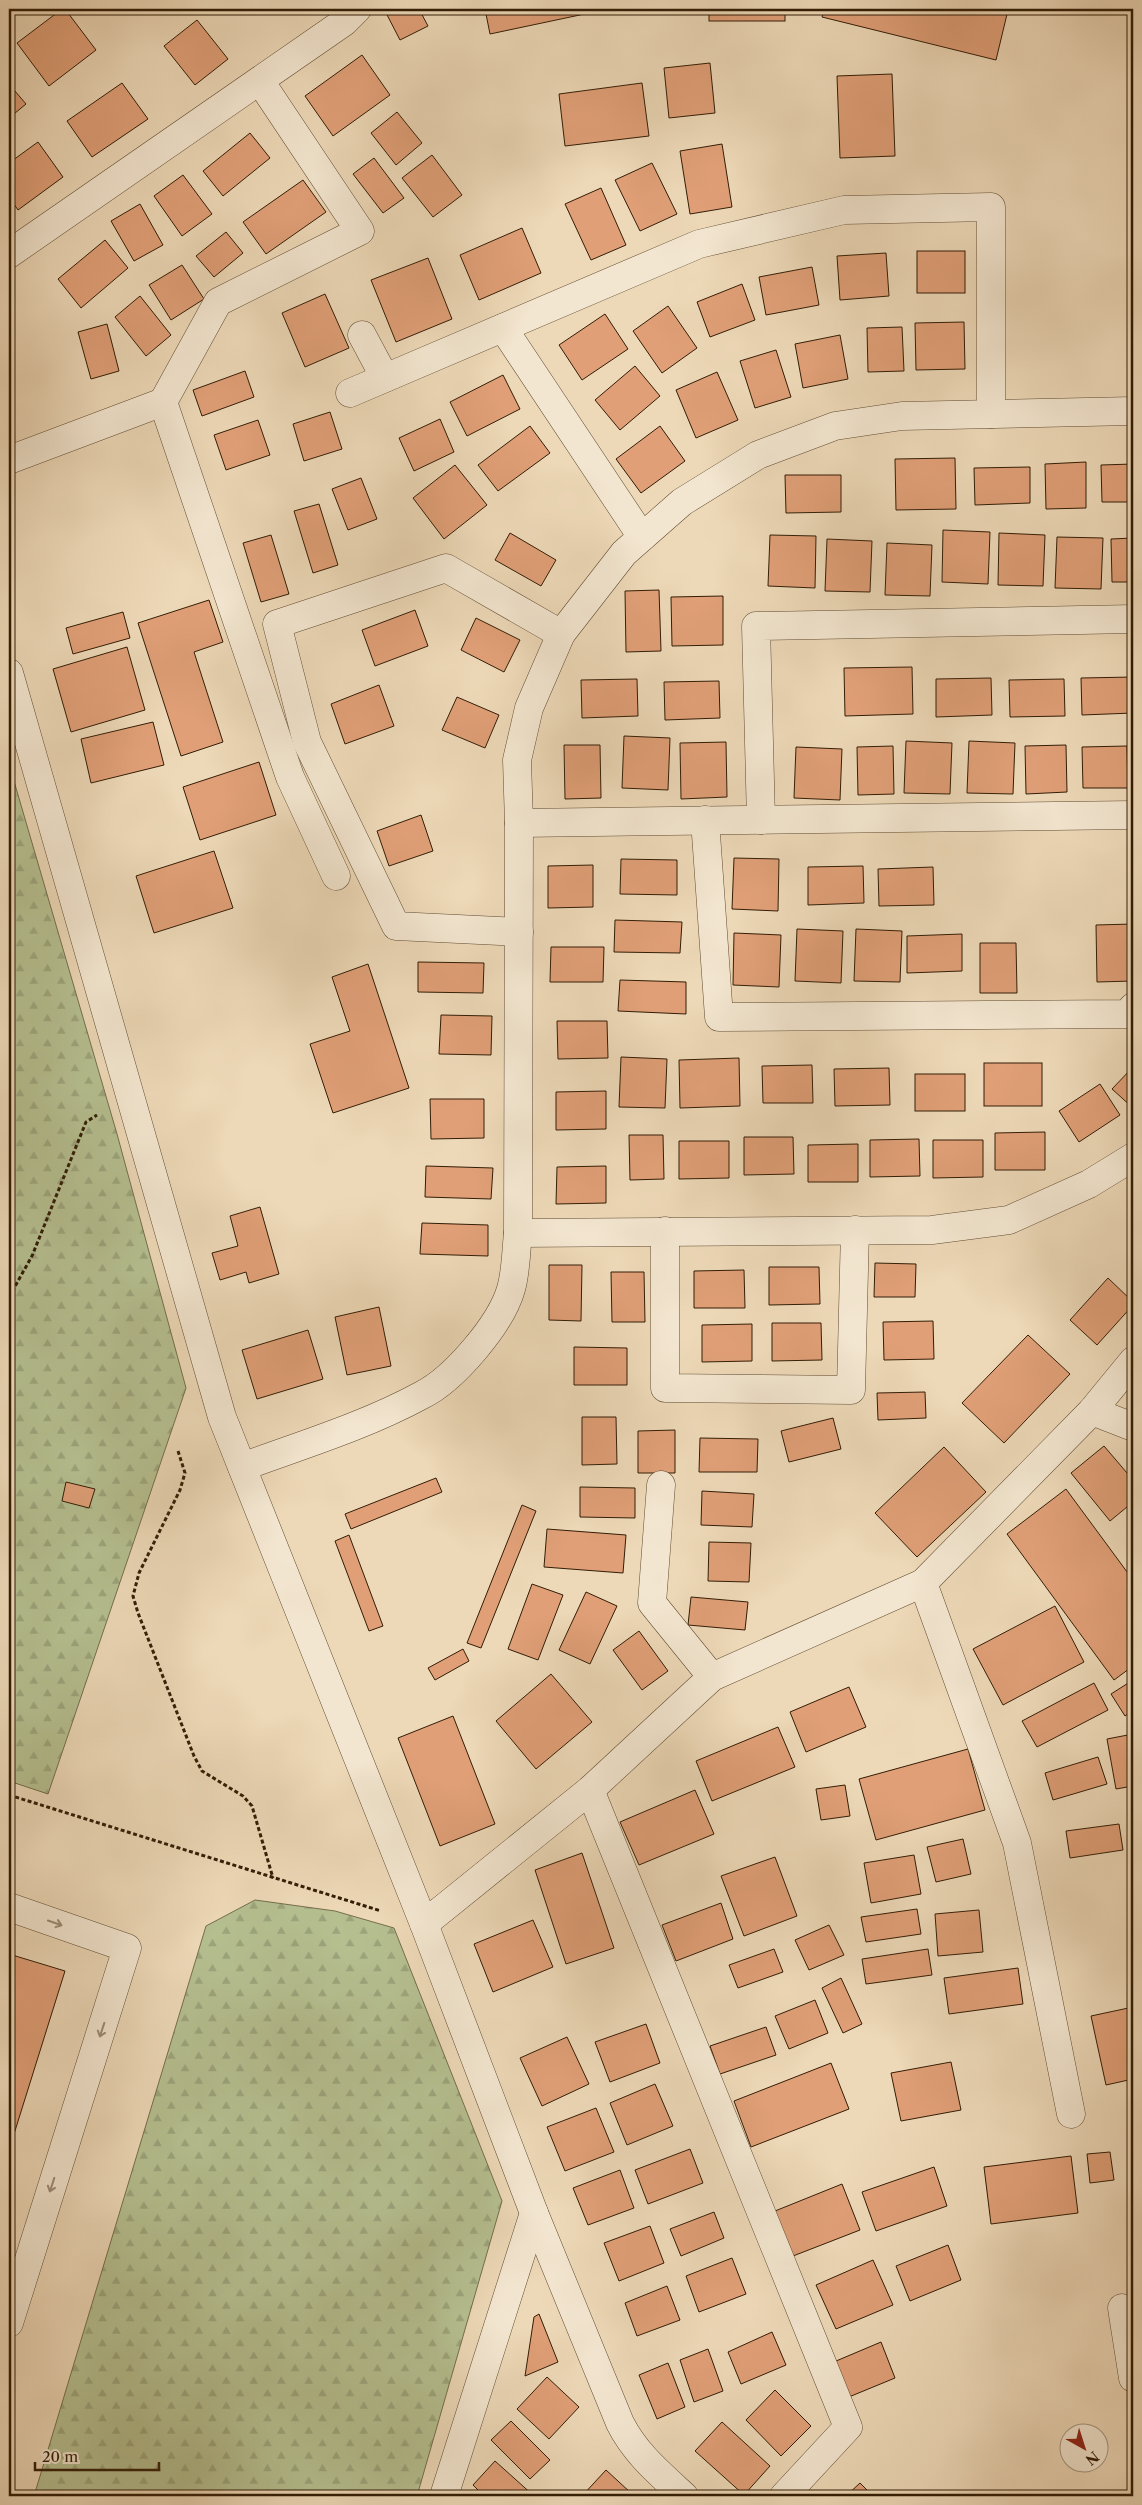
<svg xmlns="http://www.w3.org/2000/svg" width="1142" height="2505" font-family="'Libre Caslon Text',serif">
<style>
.forest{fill:url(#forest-firs);stroke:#746e4b}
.building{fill:#e09f77;stroke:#321d06}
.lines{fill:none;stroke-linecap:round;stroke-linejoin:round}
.minor-casing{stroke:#614c32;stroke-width:29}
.path{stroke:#321d06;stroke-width:3;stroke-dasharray:4 2.5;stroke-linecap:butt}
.minor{stroke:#f3e6d0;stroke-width:28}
.oneway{stroke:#9c8c75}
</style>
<defs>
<pattern id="forest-firs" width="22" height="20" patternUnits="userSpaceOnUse" patternTransform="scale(1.25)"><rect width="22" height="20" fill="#b5bf90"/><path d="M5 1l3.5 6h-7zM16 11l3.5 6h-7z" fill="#9ca47b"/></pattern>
</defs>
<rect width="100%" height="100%" fill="#edd8b7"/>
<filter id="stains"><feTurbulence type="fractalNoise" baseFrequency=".004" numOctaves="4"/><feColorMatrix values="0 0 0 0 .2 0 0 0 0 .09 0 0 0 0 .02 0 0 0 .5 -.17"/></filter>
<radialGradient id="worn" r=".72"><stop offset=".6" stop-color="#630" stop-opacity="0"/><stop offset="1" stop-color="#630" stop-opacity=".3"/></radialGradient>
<g class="forest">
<path d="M9,764L117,1134L186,1388L48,1794L9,1781V1358L11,1350L9,1349Z"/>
<path d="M255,1900L335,1911L394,1928L502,2201L417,2496H34L206,1926Z"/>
</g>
<g class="building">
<path d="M62,9H65L96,50L49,86L17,43Z"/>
<path d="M384,9H419L428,26L400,40Z"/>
<path d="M485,9H593L594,12L490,34Z"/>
<rect x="709" y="9" width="76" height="12"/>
<path d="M824,9H1005L1008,10L996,60L822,17Z"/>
<path d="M197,20L228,59L195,85L164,46Z"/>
<path d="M362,55L390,95L333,136L305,96Z"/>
<path d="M710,63L715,113L669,118L664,68Z"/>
<path d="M892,74L895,156L840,158L837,76Z"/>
<path d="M122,83L148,119L92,157L67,121Z"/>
<path d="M642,83L649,136L565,146L559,94Z"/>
<path d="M9,84L26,104L9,118Z"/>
<path d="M397,112L422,143L396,165L371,133Z"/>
<path d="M250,133L270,158L223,196L203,171Z"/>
<path d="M38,142L63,177L18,210L9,197V163Z"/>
<path d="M722,144L732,207L690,214L680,151Z"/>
<path d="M432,155L462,195L433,217L402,178Z"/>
<path d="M374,158L404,198L383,213L353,174Z"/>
<path d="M652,163L677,214L640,231L615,180Z"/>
<path d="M183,175L212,214L182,236L154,196Z"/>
<path d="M303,180L326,212L266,254L243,222Z"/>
<path d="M601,188L626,245L591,260L565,204Z"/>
<path d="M140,204L163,245L134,261L111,221Z"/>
<path d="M522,228L541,273L479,300L460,255Z"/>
<path d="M226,232L243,253L214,277L196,256Z"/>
<path d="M105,240L128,268L81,308L58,279Z"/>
<rect x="917" y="251" width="48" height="42"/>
<path d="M886,253L889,296L840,300L837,256Z"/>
<path d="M428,258L452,319L396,342L371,280Z"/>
<path d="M182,265L204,299L171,320L149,285Z"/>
<path d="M812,267L819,305L766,315L759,277Z"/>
<path d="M742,284L755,320L710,337L697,302Z"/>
<path d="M325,294L349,348L305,367L282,313Z"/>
<path d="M140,296L171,335L146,356L115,317Z"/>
<path d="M668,306L697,348L662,373L633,331Z"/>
<path d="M605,314L628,349L582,380L559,345Z"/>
<path d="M964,322L965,369L916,370L915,323Z"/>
<path d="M107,324L119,371L91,379L78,332Z"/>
<path d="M902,327L904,371L868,372L867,328Z"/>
<path d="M840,335L848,379L803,388L795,344Z"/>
<path d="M776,350L791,397L755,408L740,361Z"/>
<path d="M635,366L660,396L620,430L595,400Z"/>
<path d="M245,371L254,397L202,416L193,390Z"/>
<path d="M717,372L738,420L696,438L676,390Z"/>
<path d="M503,375L520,409L467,436L450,402Z"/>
<path d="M330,412L342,449L304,461L293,424Z"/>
<path d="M440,419L454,452L414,471L399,438Z"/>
<path d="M258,420L270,455L226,470L214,435Z"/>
<path d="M530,426L550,453L498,491L478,465Z"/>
<path d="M660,426L685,461L641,493L616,459Z"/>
<path d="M955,458L956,509L896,510L895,459Z"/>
<path d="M1086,462V508L1046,509L1045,464Z"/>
<path d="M1133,464V502H1102L1101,465Z"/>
<path d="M455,465L487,505L444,539L413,498Z"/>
<path d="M1030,467V503L975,505L974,468Z"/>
<path d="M785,475H841V512L786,513Z"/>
<path d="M361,478L377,519L348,530L332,489Z"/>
<path d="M319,504L338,565L313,573L294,511Z"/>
<path d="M943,530L990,532L988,584L942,582Z"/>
<path d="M510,533L556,560L541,586L495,560Z"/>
<path d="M999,533L1045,535L1043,586L998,585Z"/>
<path d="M271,535L289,594L261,602L243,543Z"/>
<path d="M770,535L816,536L815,588L768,586Z"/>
<path d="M1057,537L1103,538L1101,589L1055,588Z"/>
<path d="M1133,538V582H1112L1111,539Z"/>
<path d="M827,539L872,541L870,592L825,591Z"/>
<path d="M887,543L932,545L930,596L885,595Z"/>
<path d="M659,590L661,651L626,652L625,591Z"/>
<path d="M723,596V645L672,646L671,597Z"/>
<path d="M209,600L223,642L194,652L223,742L181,756L138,623Z"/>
<path d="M415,610L428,646L375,666L362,630Z"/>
<path d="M123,612L130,638L73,654L66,628Z"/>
<path d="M476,618L520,640L504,672L461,650Z"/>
<path d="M127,647L145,710L71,732L53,669Z"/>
<path d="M912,667L913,714L845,716L844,668Z"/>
<path d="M1133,677V713L1082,715L1081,678Z"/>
<path d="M991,678L992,715L936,717V679Z"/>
<path d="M637,679L638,716L582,718L581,680Z"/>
<path d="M1064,679L1065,716L1010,717L1009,680Z"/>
<path d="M719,681L720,718L665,720L664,682Z"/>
<path d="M379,685L394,726L345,744L331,704Z"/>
<path d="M457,697L499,715L485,748L442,730Z"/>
<path d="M153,722L164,765L91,783L81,739Z"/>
<path d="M624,736L670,738L668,790L622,788Z"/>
<path d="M906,741L952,743L950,794L904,793Z"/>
<path d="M969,741L1015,743L1013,794L967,793Z"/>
<path d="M726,742L727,797L681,799L680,743Z"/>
<path d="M564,745H600L601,798L565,799Z"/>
<path d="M1066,745L1067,792L1026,794L1025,746Z"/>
<path d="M893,746L894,794L858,795L857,747Z"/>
<path d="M1127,746L1128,788H1083L1082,747Z"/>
<path d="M796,747L842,749L840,800L794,798Z"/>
<path d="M259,762L276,815L200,840L183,787Z"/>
<path d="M421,815L433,851L389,866L377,831Z"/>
<path d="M214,851L233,908L154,933L136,876Z"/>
<path d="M734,858L779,859L778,911L732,909Z"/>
<path d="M621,859L677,860V895L620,894Z"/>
<path d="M593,865V907L548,908V866Z"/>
<path d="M863,866L864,903L808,905V867Z"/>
<path d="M933,867L934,905L879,906L878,869Z"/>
<path d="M615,920L682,922L680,953L614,952Z"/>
<path d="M1133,924V981L1097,982L1096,925Z"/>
<path d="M797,929L843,931L841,983L795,981Z"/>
<path d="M856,929L902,931L900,982L854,981Z"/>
<path d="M734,933L781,935L779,987L733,985Z"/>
<path d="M962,934V971L907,973V936Z"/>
<path d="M980,943H1016L1017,993H980Z"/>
<path d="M551,947H604L603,982H550Z"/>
<path d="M418,962L484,963L483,993L418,992Z"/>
<path d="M368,964L409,1088L333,1113L310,1044L350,1031L332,977Z"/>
<path d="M620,980L686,982V1014L618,1011Z"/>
<path d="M441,1015L492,1016L491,1055L439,1054Z"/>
<path d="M557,1021H607L608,1058L558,1059Z"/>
<path d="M621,1057L667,1059L665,1108L619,1107Z"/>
<path d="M739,1058L740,1106L680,1108L679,1060Z"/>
<rect x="984" y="1063" width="58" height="43"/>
<path d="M812,1065L813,1103H763L762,1066Z"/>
<path d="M1133,1067V1108L1112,1089Z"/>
<path d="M889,1068L890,1105L835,1106L834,1069Z"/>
<rect x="915" y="1074" width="50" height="37"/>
<path d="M1100,1084L1120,1115L1079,1142L1059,1111Z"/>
<path d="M606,1091V1129L556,1130V1092Z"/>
<path d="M430,1099H484V1138L431,1139Z"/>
<path d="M1045,1132V1170H995V1133Z"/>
<path d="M629,1135H663L664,1179L630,1180Z"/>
<path d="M744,1137H793L794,1174L744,1175Z"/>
<path d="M919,1139L920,1176L870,1177V1140Z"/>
<path d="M933,1140H983V1177L933,1178Z"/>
<path d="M679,1141H729V1178L679,1179Z"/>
<path d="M858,1144V1182H808V1145Z"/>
<path d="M426,1166L493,1168L491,1199L425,1197Z"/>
<path d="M606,1166V1203L556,1204L557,1167Z"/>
<path d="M260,1207L279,1274L249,1283L246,1272L220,1280L212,1253L238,1246L230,1216Z"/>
<path d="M422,1223L488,1225V1256L420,1254Z"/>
<path d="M875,1263L916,1264L915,1297H874Z"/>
<path d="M549,1265H582L581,1321L549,1320Z"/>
<path d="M769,1267H819L820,1304L769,1305Z"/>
<path d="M744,1270L745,1308H694V1271Z"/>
<path d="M611,1272H644L645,1322H612Z"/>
<path d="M1108,1278L1133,1302V1305L1097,1345L1070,1320Z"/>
<path d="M379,1307L391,1366L347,1375L335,1317Z"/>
<path d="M933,1321L934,1359L884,1360L883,1322Z"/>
<path d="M772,1323H821L822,1360L772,1361Z"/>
<path d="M752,1324V1361L702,1362V1325Z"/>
<path d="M308,1330L323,1379L257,1399L242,1350Z"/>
<path d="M1028,1335L1070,1374L1004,1443L962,1403Z"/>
<path d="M574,1347L627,1348V1385H574Z"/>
<path d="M925,1392L926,1418L878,1420L877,1393Z"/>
<path d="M582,1417H616L617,1464L582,1465Z"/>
<path d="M833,1418L841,1449L789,1462L781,1431Z"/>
<path d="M675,1430V1473H638V1431Z"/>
<path d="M700,1438L758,1439L757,1472H699Z"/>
<path d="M1104,1446L1133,1480V1502L1110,1521L1071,1473Z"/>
<path d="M944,1447L986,1492L917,1557L875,1513Z"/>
<path d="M436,1478L442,1492L351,1529L345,1514Z"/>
<path d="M66,1482L95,1489L89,1508L62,1501Z"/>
<path d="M580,1487L635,1488V1518L580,1517Z"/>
<path d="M1066,1489L1133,1580V1666L1114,1680L1007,1534Z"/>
<path d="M702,1491L754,1494L752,1527L701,1525Z"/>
<path d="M522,1505L536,1511L481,1648L467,1643Z"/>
<path d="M547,1529L626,1535L623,1573L544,1567Z"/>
<path d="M349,1535L383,1626L369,1631L335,1541Z"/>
<path d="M709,1542L751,1543L749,1582L708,1581Z"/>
<path d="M532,1584L563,1595L538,1660L508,1649Z"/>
<path d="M586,1592L617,1606L590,1664L559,1650Z"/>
<path d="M691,1597L748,1602L745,1630L688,1625Z"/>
<path d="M1055,1606L1084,1662L1003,1705L973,1649Z"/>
<path d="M639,1631L668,1671L642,1690L613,1650Z"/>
<path d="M463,1649L469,1661L435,1680L428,1668Z"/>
<path d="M551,1674L592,1722L536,1769L496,1721Z"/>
<path d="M1133,1680V1710L1125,1716L1111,1694Z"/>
<path d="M1094,1683L1108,1710L1037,1747L1022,1721Z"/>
<path d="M849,1687L866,1727L806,1752L790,1712Z"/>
<path d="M453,1716L495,1824L440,1846L398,1738Z"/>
<path d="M778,1727L795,1767L712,1801L696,1761Z"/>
<path d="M1133,1734V1786L1116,1789L1107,1739Z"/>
<path d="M968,1749L985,1810L876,1840L859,1779Z"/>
<path d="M1098,1757L1107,1784L1053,1800L1045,1773Z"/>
<path d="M845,1785L850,1816L821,1820L816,1789Z"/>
<path d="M695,1790L714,1834L639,1865L620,1822Z"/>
<path d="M1119,1824L1123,1850L1070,1858L1066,1831Z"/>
<path d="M963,1839L971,1874L936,1882L927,1847Z"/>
<path d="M582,1853L614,1948L566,1964L535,1870Z"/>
<path d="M914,1855L921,1894L871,1903L864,1863Z"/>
<path d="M775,1857L797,1916L744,1936L721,1876Z"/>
<path d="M721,1903L733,1939L676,1961L662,1925Z"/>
<path d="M917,1909L921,1934L866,1942L861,1917Z"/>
<path d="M979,1910L983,1952L938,1956L935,1914Z"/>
<path d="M533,1920L553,1967L493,1992L474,1944Z"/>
<path d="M829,1925L844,1955L809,1970L795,1940Z"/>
<path d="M774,1949L783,1972L738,1988L729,1965Z"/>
<path d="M928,1949L932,1975L866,1984L862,1959Z"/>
<path d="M9,1954L65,1971L9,2150Z"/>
<path d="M1018,1968L1023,2004L949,2014L944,1978Z"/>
<path d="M841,1978L862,2024L843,2033L822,1988Z"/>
<path d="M815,2000L828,2033L789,2049L775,2016Z"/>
<path d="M1133,2007V2079L1106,2085L1091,2016Z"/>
<path d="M646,2024L660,2063L610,2082L595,2042Z"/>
<path d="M766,2027L776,2055L720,2074L710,2046Z"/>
<path d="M567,2037L589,2084L542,2106L520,2058Z"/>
<path d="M951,2062L961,2110L901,2121L891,2073Z"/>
<path d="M831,2063L849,2109L751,2147L734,2101Z"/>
<path d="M655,2084L673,2126L627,2145L610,2103Z"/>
<path d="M596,2108L614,2152L565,2171L547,2127Z"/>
<path d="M690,2149L703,2183L648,2204L635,2170Z"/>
<path d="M1110,2152L1114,2180L1090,2183L1087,2154Z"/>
<path d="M1071,2156L1078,2213L991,2224L984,2167Z"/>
<path d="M934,2167L947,2206L876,2231L862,2192Z"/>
<path d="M620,2170L634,2208L588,2225L573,2188Z"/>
<path d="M1129,2181H1133V2207Z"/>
<path d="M842,2184L860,2230L793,2256L775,2211Z"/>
<path d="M714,2212L724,2238L681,2256L670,2229Z"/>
<path d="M650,2226L664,2263L619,2281L604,2243Z"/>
<path d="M948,2245L961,2280L910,2301L896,2266Z"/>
<path d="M732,2258L746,2294L699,2312L686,2276Z"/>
<path d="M873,2260L893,2305L836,2329L816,2285Z"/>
<path d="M667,2286L680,2320L637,2336L625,2303Z"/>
<path d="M539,2314L558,2362L525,2376L534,2317Z"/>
<path d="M772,2332L786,2365L741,2384L728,2352Z"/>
<path d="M881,2342L895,2378L844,2399L829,2364Z"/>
<path d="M708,2349L723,2391L694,2402L680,2360Z"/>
<path d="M668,2363L685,2407L657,2419L639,2375Z"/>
<path d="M547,2377L579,2407L549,2439L517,2409Z"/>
<path d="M775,2390L811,2426L781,2456L746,2420Z"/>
<path d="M511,2421L550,2460L530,2479L491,2440Z"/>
<path d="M722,2422L770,2466L744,2495L695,2451Z"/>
<path d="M495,2461L534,2496H484L473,2485Z"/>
<path d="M606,2470L631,2493L628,2496H582Z"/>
<path d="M860,2483L873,2496H846Z"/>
</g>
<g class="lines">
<g class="minor-casing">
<g id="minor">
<path d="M260,81L360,231L218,302L163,402L290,777L336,876"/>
<path d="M9,254L344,22L357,9"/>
<path d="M503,328L642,537"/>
<path d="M362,335L385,378"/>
<path d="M350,393L699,244L844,210L991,207V414"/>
<path d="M9,460L163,402"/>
<path d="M9,673L222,1417L424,1924L534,2213L620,2423C635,2453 659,2473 684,2496"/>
<path d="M705,820L719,1017L1127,1014L1133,1007"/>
<path d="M761,820L756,626L1133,619"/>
<path d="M519,823L1133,815"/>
<path d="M519,932L396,926L307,742L277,624L446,568L561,634"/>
<path d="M665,1231V1388L851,1390L855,1230"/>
<path d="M518,1233L932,1230L1009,1220L1089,1184L1133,1157"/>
<path d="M1092,1411L1133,1427"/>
<path d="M242,1467C302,1445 365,1426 422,1395C454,1379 501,1324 511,1289C516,1272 516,1251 518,1233L519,823L517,760L529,708L561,634L624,553L682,502L758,455L835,426L902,416L1133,411"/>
<path d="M661,1485L652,1603L712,1677"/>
<path d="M923,1583L1017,1843L1071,2114"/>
<path d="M590,1790L848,2427L784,2496"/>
<path d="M9,1907L127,1948L9,2323"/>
<path d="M424,1924L590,1790L712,1677L923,1583L1092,1411L1133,1361"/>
<path d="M1122,2308L1133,2378"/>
<path d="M444,2496L534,2213"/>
</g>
</g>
<g class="path">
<path d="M9,1297L32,1256L86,1122L97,1115"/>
<path d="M178,1451L185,1473L180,1490L139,1573L133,1596L138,1613L194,1756L202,1771L243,1796L252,1806L273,1878"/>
<path d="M9,1795L381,1911"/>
</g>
<use href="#minor" class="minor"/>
</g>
<defs><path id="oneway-shaft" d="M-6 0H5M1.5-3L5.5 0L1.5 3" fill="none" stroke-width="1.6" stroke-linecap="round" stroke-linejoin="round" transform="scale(1.25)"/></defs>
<g class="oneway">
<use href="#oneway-shaft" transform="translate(55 1923) rotate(19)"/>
<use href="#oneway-shaft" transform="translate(102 2030) rotate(108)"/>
<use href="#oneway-shaft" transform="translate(52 2185) rotate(108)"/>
</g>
<rect width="1142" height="2505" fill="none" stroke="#edd8b7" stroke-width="30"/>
<rect x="10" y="10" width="1122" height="2485" fill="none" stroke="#321d06" stroke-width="2.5"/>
<rect x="15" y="15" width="1112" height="2475" fill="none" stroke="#321d06"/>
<g transform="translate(1084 2448) rotate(141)"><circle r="24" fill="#f3e6d0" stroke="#a6967f"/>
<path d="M0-4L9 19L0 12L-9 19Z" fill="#8f2418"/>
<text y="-8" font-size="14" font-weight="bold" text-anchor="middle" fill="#321d06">N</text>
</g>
<path d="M35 2462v8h124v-8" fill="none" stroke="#321d06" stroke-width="2.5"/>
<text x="42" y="2462" font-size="15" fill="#321d06" stroke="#f3e6d0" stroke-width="4" paint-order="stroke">20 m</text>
<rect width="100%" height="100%" filter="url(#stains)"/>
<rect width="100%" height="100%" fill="url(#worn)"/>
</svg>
